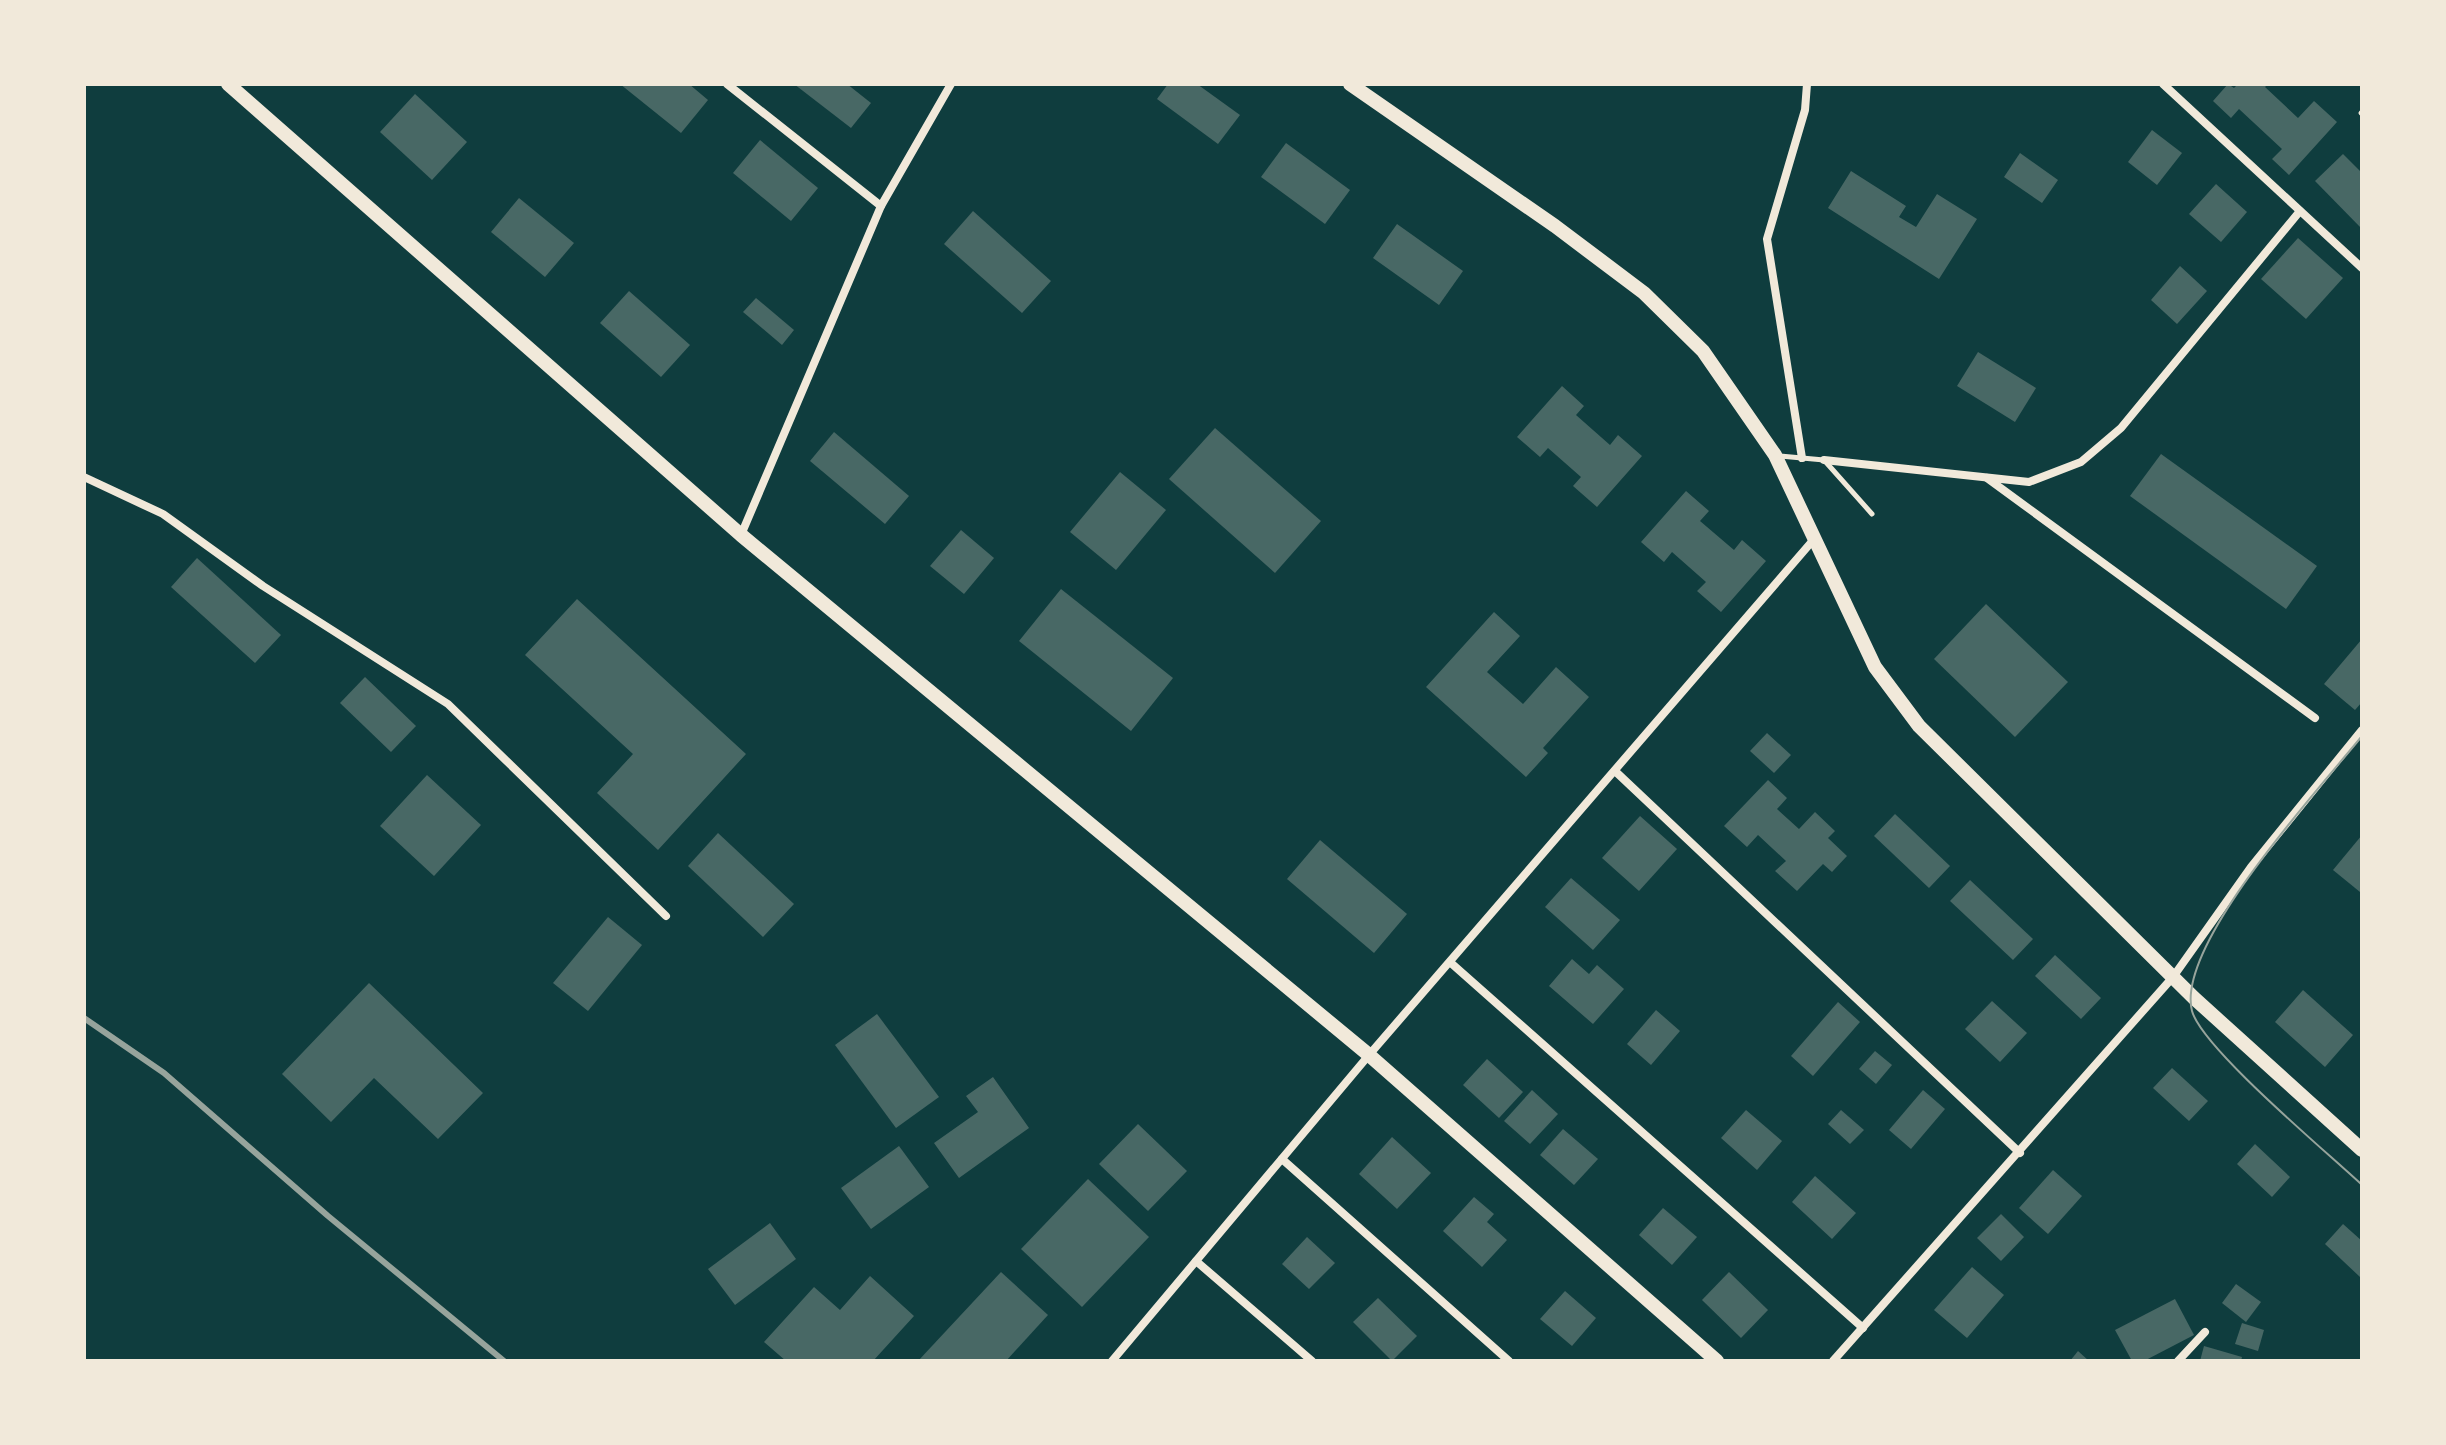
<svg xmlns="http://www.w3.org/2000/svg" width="2446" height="1445" font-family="'Nunito Sans',sans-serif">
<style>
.building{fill:#486865}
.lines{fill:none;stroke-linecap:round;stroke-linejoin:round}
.service{stroke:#f1e9da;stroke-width:5}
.minor{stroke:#f1e9da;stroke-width:8}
.secondary{stroke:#f1e9da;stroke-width:14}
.tram{stroke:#97a49c;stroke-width:2}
.rail{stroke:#97a49c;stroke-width:6}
</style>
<rect width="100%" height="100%" fill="#0f3d3e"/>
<g class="building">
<path d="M620,84H689L708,100L681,133Z"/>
<path d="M794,84H847L871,103L851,128Z"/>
<path d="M1168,84H1197L1240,115L1218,144L1157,99Z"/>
<path d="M2228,84L2234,88L2238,84H2268L2265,87L2298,118L2314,101L2337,122L2289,175L2272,159L2282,149L2239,109L2231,118L2213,101Z"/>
<path d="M415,94L467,142L432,180L380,132Z"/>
<path d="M2152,130L2182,153L2157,185L2128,162Z"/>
<path d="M760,140L818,188L791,221L733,173Z"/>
<path d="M1286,143L1350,190L1325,224L1261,177Z"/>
<path d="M2020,153L2058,180L2042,203L2004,177Z"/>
<path d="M2343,154L2362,173V229L2315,181Z"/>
<path d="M1851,171L1906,206L1899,217L1916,227L1937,194L1977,219L1939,279L1828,208Z"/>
<path d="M2216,184L2247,212L2221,242L2189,214Z"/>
<path d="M519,198L574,243L545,277L491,232Z"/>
<path d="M973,211L1051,281L1022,313L944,244Z"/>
<path d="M1397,224L1463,271L1439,305L1373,258Z"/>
<path d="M2298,238L2343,278L2306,319L2261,279Z"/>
<path d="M2180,266L2207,291L2177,324L2151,300Z"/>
<path d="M629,291L690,345L661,377L600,323Z"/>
<path d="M756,298L794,330L782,345L743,312Z"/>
<path d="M1978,352L2036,388L2015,422L1957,386Z"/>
<path d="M1562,386L1584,406L1576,415L1610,445L1618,435L1642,456L1597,507L1573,486L1581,477L1548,448L1540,457L1517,437Z"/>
<path d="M1215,428L1321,521L1275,573L1169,479Z"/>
<path d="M834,432L909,496L885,524L810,461Z"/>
<path d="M2161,454L2317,566L2286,609L2130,496Z"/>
<path d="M1120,472L1166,510L1116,570L1070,532Z"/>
<path d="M1686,491L1709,511L1700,521L1734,550L1742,540L1766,561L1721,612L1697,591L1706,582L1672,552L1664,562L1641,542Z"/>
<path d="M961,530L994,558L964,594L930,566Z"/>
<path d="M197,558L281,635L255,663L171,587Z"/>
<path d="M1061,589L1173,678L1131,731L1019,641Z"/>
<path d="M577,599L746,754L658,850L597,793L633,754L525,655Z"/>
<path d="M1986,604L2068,682L2015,737L1934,659Z"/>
<path d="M1494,612L1520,636L1487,672L1523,704L1556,667L1589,697L1543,748L1548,753L1526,777L1426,687Z"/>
<path d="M2362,639V702L2355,710L2324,684Z"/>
<path d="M365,677L416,726L391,752L340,703Z"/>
<path d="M1767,733L1791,755L1774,773L1750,751Z"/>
<path d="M427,775L481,825L434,876L380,826Z"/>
<path d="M1768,780L1787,798L1777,809L1799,829L1815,812L1835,831L1828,838L1847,856L1832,872L1823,864L1797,891L1775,871L1786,861L1758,835L1747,847L1724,826Z"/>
<path d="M1895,814L1950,866L1929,888L1874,836Z"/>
<path d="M1640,816L1677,849L1639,891L1602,858Z"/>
<path d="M718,833L794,904L763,937L688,866Z"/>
<path d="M2362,835V890L2360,892L2333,870Z"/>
<path d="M1320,840L1407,914L1374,953L1287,879Z"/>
<path d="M1571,878L1620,920L1593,950L1545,907Z"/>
<path d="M1970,880L2033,939L2013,960L1950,901Z"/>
<path d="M608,917L642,945L588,1011L553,983Z"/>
<path d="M2055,955L2101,998L2081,1019L2035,976Z"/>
<path d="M1572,959L1589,974L1597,965L1624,989L1593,1024L1549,986Z"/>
<path d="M369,983L483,1093L438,1139L374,1078L331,1122L282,1074Z"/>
<path d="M2303,990L2353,1035L2325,1067L2275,1022Z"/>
<path d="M1992,1001L2027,1033L2000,1062L1965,1029Z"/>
<path d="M1838,1002L1860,1022L1813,1076L1791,1056Z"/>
<path d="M1656,1010L1680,1031L1651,1065L1627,1044Z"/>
<path d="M877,1014L939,1097L896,1128L835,1045Z"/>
<path d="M1875,1051L1892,1065L1876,1084L1859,1069Z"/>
<path d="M1487,1059L1523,1092L1499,1118L1463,1085Z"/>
<path d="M2172,1068L2208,1101L2189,1121L2153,1088Z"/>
<path d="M993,1077L1029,1128L959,1178L934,1143L978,1112L966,1096Z"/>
<path d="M1532,1090L1558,1114L1530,1144L1504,1121Z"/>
<path d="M1923,1090L1945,1109L1911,1149L1889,1130Z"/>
<path d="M1746,1110L1782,1141L1757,1170L1721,1138Z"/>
<path d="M1841,1110L1864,1130L1850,1144L1828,1124Z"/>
<path d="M1138,1124L1187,1171L1148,1211L1099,1164Z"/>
<path d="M1563,1129L1598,1159L1574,1185L1540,1155Z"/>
<path d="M1392,1137L1431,1173L1397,1209L1359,1174Z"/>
<path d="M2255,1144L2290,1177L2272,1197L2237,1164Z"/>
<path d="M899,1146L929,1187L871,1229L841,1188Z"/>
<path d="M2053,1170L2082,1196L2048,1234L2019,1208Z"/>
<path d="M1815,1176L1856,1213L1832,1239L1792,1202Z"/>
<path d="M1088,1179L1149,1237L1082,1307L1021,1249Z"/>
<path d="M1474,1197L1494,1214L1487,1222L1507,1240L1482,1267L1443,1231Z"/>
<path d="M1663,1208L1697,1237L1672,1265L1639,1235Z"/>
<path d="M2001,1214L2024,1237L2001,1261L1977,1238Z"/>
<path d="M770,1223L796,1259L735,1305L708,1269Z"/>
<path d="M2343,1224L2362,1241L2360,1277L2325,1244Z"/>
<path d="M1307,1237L1335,1263L1309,1289L1282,1264Z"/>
<path d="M1972,1267L2004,1295L1967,1338L1934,1310Z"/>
<path d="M1001,1272L1048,1315L1006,1361H918Z"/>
<path d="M1729,1272L1768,1310L1741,1338L1702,1300Z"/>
<path d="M870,1276L914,1316L873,1361H786L764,1342L814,1287L840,1310Z"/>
<path d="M2236,1284L2261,1302L2246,1322L2222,1303Z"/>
<path d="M1565,1291L1596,1318L1572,1346L1540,1319Z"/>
<path d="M1378,1298L1417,1336L1392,1361L1353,1322Z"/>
<path d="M2175,1299L2194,1335L2144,1361H2132L2115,1330Z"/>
<path d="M2242,1323L2264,1330L2258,1351L2235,1344Z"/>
<path d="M2204,1346L2242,1357L2241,1361H2200Z"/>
<path d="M2078,1351L2089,1361H2070Z"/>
</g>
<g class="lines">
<g class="service">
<path d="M2361,113L2362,112"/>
<path d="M1780,456L1824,460L1872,514"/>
</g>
<g class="minor">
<path d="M727,84L881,206"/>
<path d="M2163,84L2362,268"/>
<path d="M1802,458L1767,239L1805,110L1807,84"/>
<path d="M1824,460L2029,482L2081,462L2121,428L2300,211"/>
<path d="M84,477L163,514L263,586L448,704L666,916"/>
<path d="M1987,478L2315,718"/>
<path d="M741,535L881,206L951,84"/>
<path d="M1615,771L2020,1153"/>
<path d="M1451,963L1863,1328"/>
<path d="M1282,1159L1509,1361"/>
<path d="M1196,1261L1312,1361"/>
<path d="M1112,1361L1369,1055L1815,538"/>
<path d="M1833,1361L2173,977L2251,867L2362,730"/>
<path d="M2178,1361L2205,1332"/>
</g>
<g class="secondary">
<path d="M228,84L741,535L1369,1055L1717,1361"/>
<path d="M1350,84L1555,226L1644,293L1703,351L1775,455L1875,667L1919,726L2194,998L2362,1150"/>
</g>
<path class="tram" d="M2362,736C2320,788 2175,945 2192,1011C2202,1048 2328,1153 2362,1185"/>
<path class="rail" d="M84,1018L164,1073L328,1216L504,1361"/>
</g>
<rect width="2446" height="1445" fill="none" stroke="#f1e9da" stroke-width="172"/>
</svg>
